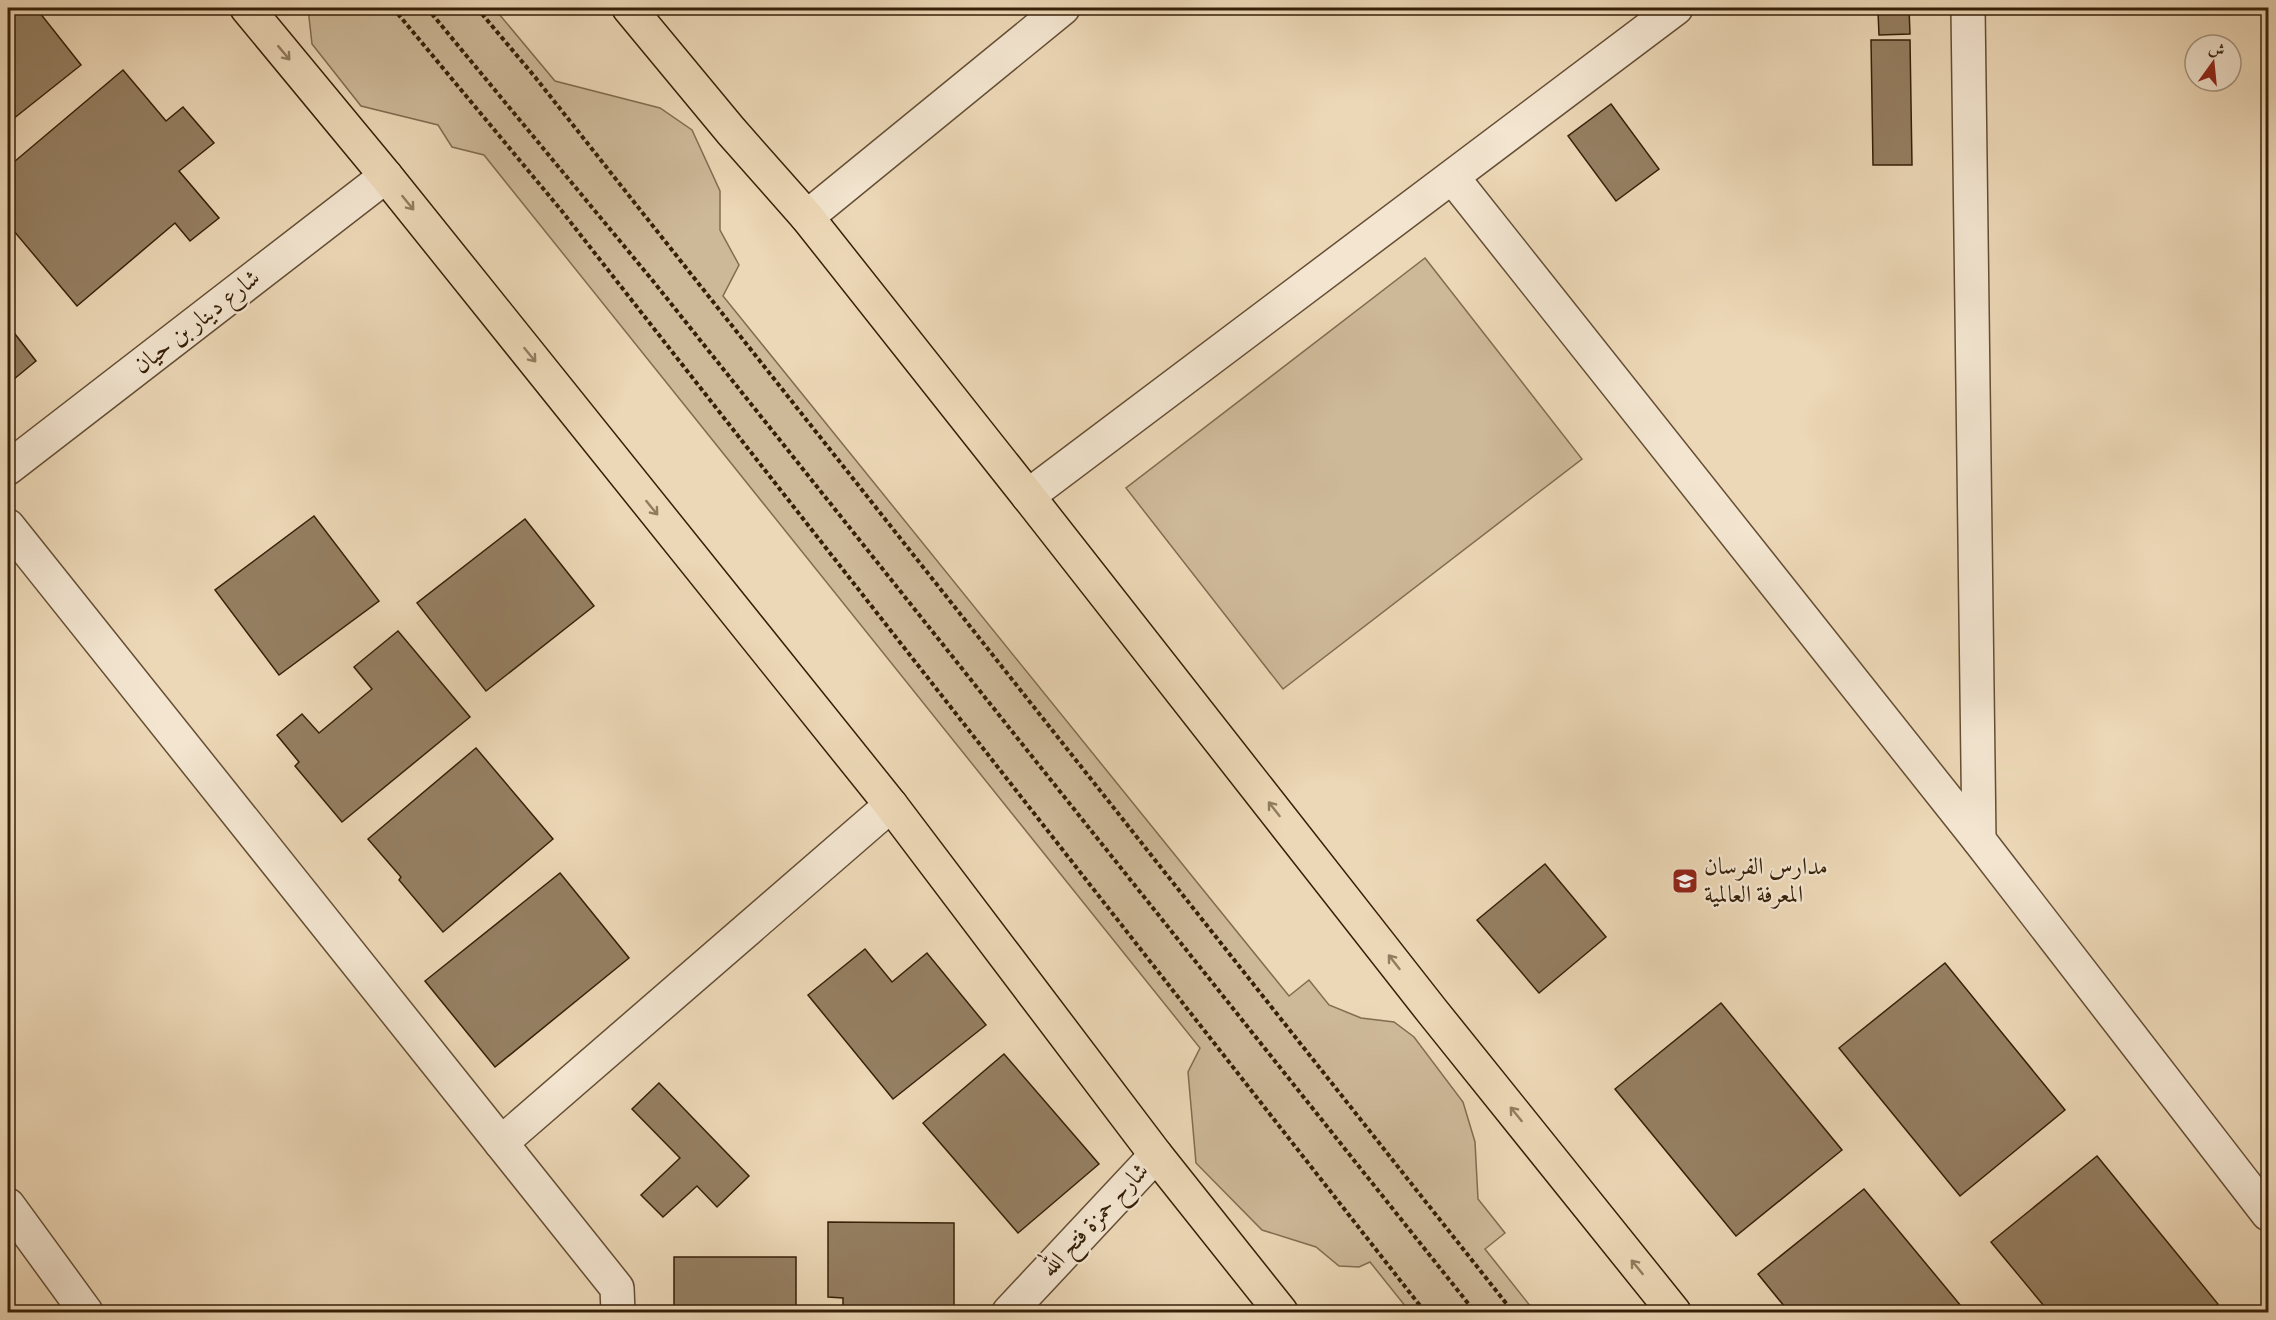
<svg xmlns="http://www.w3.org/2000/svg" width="2276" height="1320" font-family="'IM FELL DW Pica',Amiri,serif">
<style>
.green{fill:#cdb898;stroke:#826c50;stroke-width:1.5}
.building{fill:#957f62;stroke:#362008;stroke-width:1.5}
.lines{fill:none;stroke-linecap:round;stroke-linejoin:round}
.minor-casing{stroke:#644e34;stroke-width:36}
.major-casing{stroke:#362008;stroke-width:36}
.path{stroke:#362008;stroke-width:4;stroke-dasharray:4.5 3;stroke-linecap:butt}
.minor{stroke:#f3e5d0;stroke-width:33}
.major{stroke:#ecd7b6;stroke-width:33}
.oneway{stroke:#917c5f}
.labels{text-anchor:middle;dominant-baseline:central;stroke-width:4.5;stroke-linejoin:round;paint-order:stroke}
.street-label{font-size:24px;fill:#362008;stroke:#f3e5d0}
.poi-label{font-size:24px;fill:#362008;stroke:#f3e5d0;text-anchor:start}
</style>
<rect width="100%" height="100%" fill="#ecd7b6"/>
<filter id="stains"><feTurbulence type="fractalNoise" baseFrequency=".00333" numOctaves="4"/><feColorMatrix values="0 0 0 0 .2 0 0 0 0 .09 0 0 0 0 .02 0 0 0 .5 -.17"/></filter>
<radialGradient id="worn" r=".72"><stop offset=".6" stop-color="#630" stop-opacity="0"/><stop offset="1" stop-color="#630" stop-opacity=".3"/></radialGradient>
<g class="green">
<path d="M308,8H494L555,81L660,108L692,130L720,191V230L739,265L723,296L1289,996L1309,980L1329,1005L1361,1018L1394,1022L1414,1037L1463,1102L1475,1142L1478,1199L1505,1233L1485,1249L1535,1312H1410L1370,1262L1359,1267L1339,1266L1316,1247L1262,1230L1196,1163L1188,1072L1200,1048L484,155L452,147L438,125L361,106L312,44Z"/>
<path d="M1425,258L1582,459L1283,689L1126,488Z"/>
</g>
<g class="building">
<path d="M12,8H36L81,65L8,123V11Z"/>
<path d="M1858,8H1909L1910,34L1879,35L1878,12Z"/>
<path d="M1871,40H1910L1912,165H1873Z"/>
<path d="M123,70L166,121L183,107L214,143L179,171L219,218L190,241L175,223L77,306L8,224V167Z"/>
<path d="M1611,104L1659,169L1616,201L1568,136Z"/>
<path d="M8,325L36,361L8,384Z"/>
<path d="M314,516L379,601L279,675L215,590Z"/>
<path d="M525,519L594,606L486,691L417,603Z"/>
<path d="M398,631L470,717L342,822L295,766L299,762L277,735L302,714L319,733L372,689L354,667Z"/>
<path d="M476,748L553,839L443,932L399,880L401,877L368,839Z"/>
<path d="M1545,864L1606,937L1539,993L1477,920Z"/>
<path d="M560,873L629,958L495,1067L425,981Z"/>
<path d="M865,949L892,982L927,953L986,1025L893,1099L808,995Z"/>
<path d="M1945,963L2065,1110L1960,1196L1839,1048Z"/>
<path d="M1721,1003L1842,1150L1736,1236L1615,1089Z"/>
<path d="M1004,1054L1099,1164L1018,1233L923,1123Z"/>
<path d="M659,1083L749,1176L717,1207L697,1186L663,1217L641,1195L680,1158L632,1109Z"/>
<path d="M2097,1156L2218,1304L2207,1312H2049L1991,1242Z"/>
<path d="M1864,1189L1966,1312H1789L1758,1274Z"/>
<path d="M828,1222L954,1223V1312H843V1298L828,1297Z"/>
<rect x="674" y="1257" width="122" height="55"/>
</g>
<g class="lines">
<g class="minor-casing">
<g id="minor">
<path d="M1968,8L1979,840"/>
<path d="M1453,178L1979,840L2268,1214"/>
<path d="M807,217L1063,8"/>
<path d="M8,468L386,176"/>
<path d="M1028,496L1676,8"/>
<path d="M8,526L617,1288L618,1312"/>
<path d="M501,1143L891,805"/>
<path d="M8,1205L86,1312"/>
<path d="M1009,1312L1156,1155"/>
</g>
</g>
<g class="major-casing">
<g id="major">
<path d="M247,8L386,176L891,805L1156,1155L1281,1312"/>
<path d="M629,8L731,131L807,217L1028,496L1432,1011L1674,1312"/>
</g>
</g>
<g class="path">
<path d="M393,8L561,210L1425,1312"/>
<path d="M427,8L653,281L1475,1312"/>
<path d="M477,8L535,77L1513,1312"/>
</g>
<use href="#minor" class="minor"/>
<use href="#major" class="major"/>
</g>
<defs><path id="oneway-shaft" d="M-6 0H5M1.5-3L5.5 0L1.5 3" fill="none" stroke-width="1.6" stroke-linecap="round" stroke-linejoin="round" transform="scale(1.5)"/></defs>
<g class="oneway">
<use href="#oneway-shaft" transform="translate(284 53) rotate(50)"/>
<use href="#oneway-shaft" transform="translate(408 203) rotate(51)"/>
<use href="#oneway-shaft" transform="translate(530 355) rotate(51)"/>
<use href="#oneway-shaft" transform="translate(652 508) rotate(51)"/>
<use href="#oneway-shaft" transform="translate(1274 809) rotate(-128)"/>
<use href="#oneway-shaft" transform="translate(1394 962) rotate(-128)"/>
<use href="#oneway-shaft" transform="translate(1516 1114) rotate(-129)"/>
<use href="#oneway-shaft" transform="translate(1637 1267) rotate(-129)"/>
</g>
<defs>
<g id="school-square" transform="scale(1.35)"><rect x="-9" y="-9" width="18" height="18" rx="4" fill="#8f2418" stroke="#f3e5d0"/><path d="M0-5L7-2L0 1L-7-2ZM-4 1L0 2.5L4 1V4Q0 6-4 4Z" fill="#fff"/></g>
</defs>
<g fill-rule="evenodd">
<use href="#school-square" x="1685" y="881"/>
</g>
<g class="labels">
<g class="street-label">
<text transform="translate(197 322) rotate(-38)">شارع دينار بن حيان</text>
<text transform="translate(1095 1220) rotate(-47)">شارح حمزة فتح الله</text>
</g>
<g class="poi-label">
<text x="1704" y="867">مدارس الفرسان<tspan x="1704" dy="28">المعرفة العالمية</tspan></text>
</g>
</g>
<rect width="2276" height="1320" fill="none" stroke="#ecd7b6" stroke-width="30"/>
<rect x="9" y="9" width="2258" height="1302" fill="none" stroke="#362008" stroke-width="3"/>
<rect x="15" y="15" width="2246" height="1290" fill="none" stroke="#362008" stroke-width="1.5"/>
<g transform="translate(2213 63) rotate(15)"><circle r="28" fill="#f3e5d0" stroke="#a79680" stroke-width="1.5"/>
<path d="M0-4.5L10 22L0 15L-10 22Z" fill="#8f2418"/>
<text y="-9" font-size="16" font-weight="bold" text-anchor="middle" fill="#362008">ش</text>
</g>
<rect width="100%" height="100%" filter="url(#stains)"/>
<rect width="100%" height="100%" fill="url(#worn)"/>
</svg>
